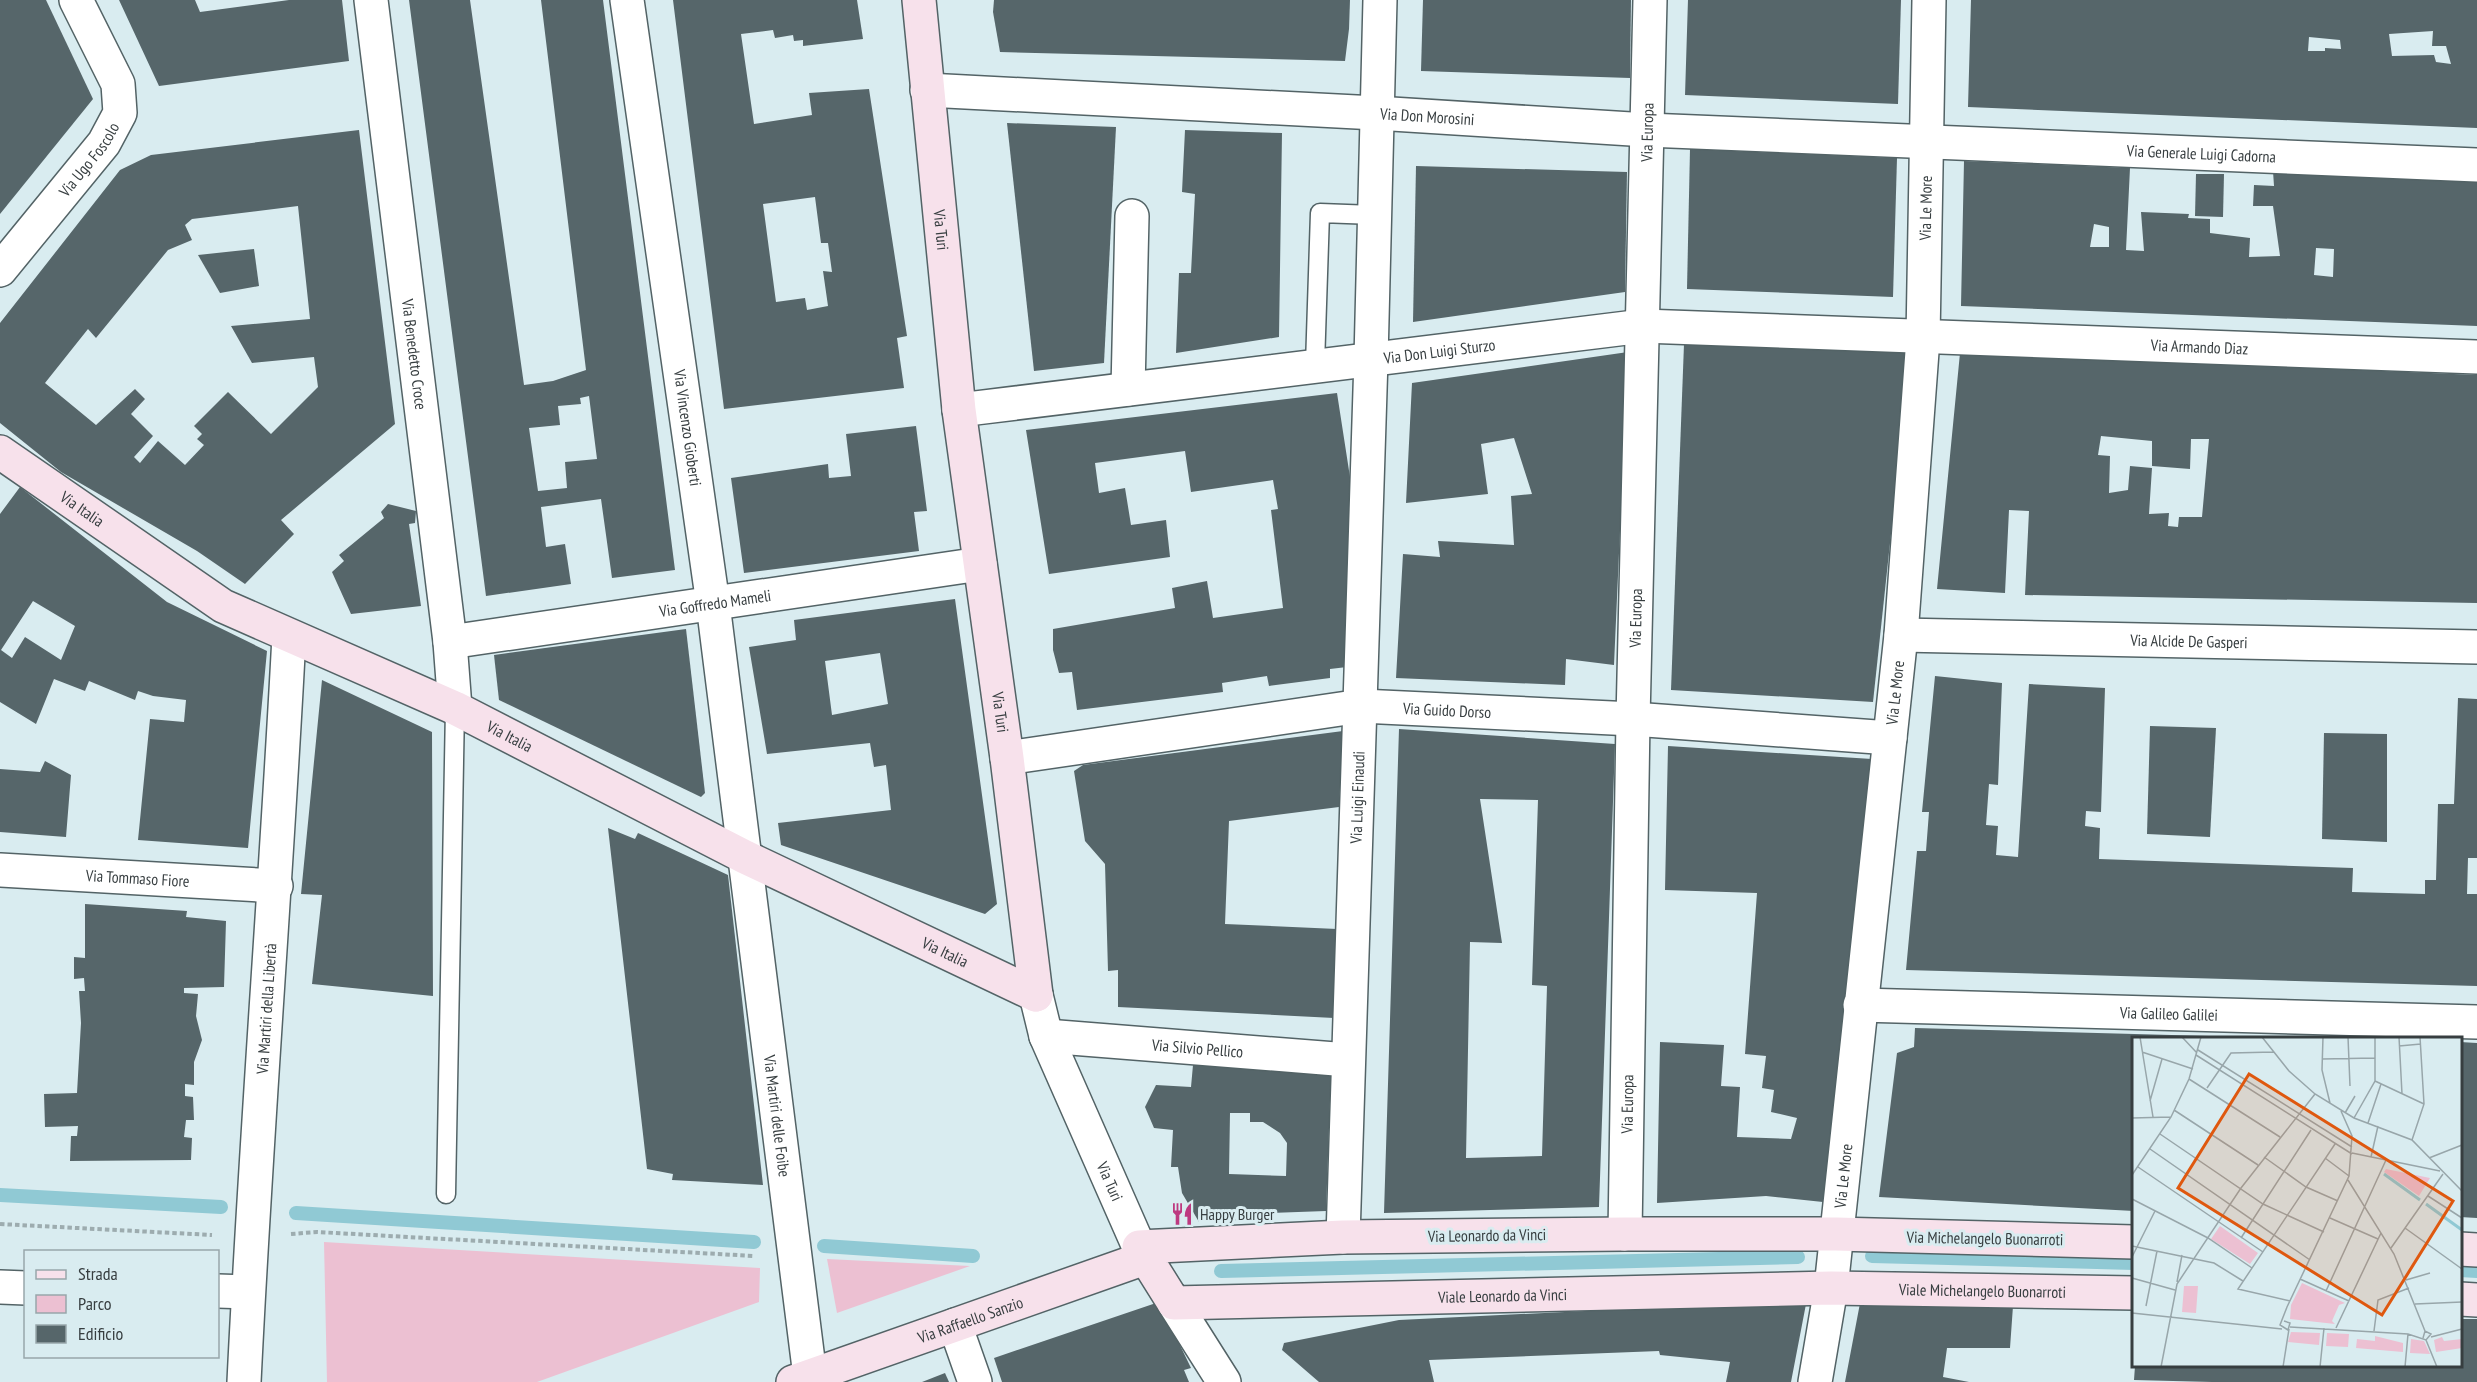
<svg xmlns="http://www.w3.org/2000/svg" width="2477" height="1382" font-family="'PT Sans Narrow',sans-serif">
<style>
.green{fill:#ecc0d2}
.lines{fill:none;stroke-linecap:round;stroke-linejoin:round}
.stream{stroke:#90c9d4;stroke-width:14}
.building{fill:#56666a;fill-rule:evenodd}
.lane-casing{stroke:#536366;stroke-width:21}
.street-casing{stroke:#536366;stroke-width:36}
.secondary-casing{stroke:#536366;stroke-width:36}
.path{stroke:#9dacaf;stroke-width:4;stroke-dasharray:4.5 3;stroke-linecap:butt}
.lane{stroke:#fff;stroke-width:18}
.street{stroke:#fff;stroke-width:33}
.secondary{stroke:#f7e1eb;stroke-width:33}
.labels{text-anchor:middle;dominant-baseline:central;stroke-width:6;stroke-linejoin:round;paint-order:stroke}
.street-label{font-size:16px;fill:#373e40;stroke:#d9ecf0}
.poi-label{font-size:16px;fill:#373e40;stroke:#d9ecf0;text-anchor:start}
.inset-river{fill:none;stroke:#90c9d4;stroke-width:3}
.inset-road{fill:none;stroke:#98a6aa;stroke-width:1.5}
.view{fill:#df580f;fill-opacity:0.15;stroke:#df580f;stroke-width:3}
.inset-edge{fill:none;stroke:#373e40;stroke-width:3}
</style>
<rect width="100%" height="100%" fill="#d9ecf0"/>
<g class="green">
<path d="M324,1242L760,1268L759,1302L537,1382H327Z"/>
<path d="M827,1259L970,1266L837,1313Z"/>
</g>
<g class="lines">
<g class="stream">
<path d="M0,1195L221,1207"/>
<path d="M296,1213L754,1242"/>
<path d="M824,1246L973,1256"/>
<path d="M1872,1256L2134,1263"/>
<path d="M2460,1270L2477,1271"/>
<path d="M1221,1271L1798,1257"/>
</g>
</g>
<g class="building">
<path d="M0,0H46L93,99L0,214Z"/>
<path d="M119,0H195L200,12L289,0H342L349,61L159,86Z"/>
<path d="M409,0H470L524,385L553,381L586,370L541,0H603L675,570L612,578L601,499L541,507L546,547L565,544L571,584L486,596ZM589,396L597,459L565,462L567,488L538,491L529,428L560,425L558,406L581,404L580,398Z"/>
<path d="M673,0H857L863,39L803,46V40L794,41L793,35L775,38L773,30L741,34L754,124L812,115L809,93L869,89L907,336L897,338L904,388L724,409ZM815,197L821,243H828L832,272L823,271L828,306L807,310L805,298L776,302L763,204Z"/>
<path d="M994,0H1350L1349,29L1345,61L1000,52L993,12Z"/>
<path d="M1423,0H1631L1630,78L1421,71Z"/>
<path d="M1688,0H1901L1898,104L1685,95Z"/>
<path d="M1971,0H2477V128L1968,107ZM2433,31L2432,46H2446L2451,64L2436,62L2434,55L2392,56L2389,34ZM2309,37L2340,40L2341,49L2325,48V51H2308Z"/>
<path d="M1007,123L1116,127L1104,363L1034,371Z"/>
<path d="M359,130L395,424L281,520L294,534L245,584L197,551L61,472L0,423V323L120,170L151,155ZM298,206L310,319L231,326L252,363L314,357L318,387L271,434L228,392L194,426L202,434L197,439L204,445L185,465L158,441L140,463L134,457L153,436L131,414L145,399L135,389L96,425L45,383L88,329L96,338L168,250L192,240L185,225L192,219Z"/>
<path d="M1185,130L1282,133L1279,337L1176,353L1179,273H1191L1195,194L1182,192Z"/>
<path d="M1690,149L1897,158L1893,297L1687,289Z"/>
<path d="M1964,161L2130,168L2126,250L2144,251L2141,212L2189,214L2188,218L2210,219V233L2250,238L2249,257L2280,256L2273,206H2253L2254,185L2274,186L2273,171L2477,182V326L1961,306ZM2094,224L2109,227V247H2090ZM2316,248L2334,249L2333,277L2314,275Z"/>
<path d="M1416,166L1627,172L1625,292L1413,322Z"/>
<path d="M2196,174H2224L2223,217L2195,216Z"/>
<path d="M254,249L259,286L220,293L198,255Z"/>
<path d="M1684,344L1911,347L1873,702L1671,690Z"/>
<path d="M1628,352L1614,665L1566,659L1565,685L1396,678L1403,554L1440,557L1438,541L1514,545L1511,496L1532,494L1514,438L1481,444L1488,494L1406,503L1412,383Z"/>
<path d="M1960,353L2477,375V603L2025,595L2029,511L2009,510L2005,593L1937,589ZM2101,436L2152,441V466L2190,469L2191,439H2209L2202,517H2179L2178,527L2168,526L2169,513L2149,514L2152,468L2130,466L2128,490L2109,493L2110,456L2098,455Z"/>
<path d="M1337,393L1354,503L1347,667L1330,669V678L1269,686L1267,676L1222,683L1223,692L1077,710L1072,672L1059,673L1053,650V629L1175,608L1172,588L1207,581L1213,618L1283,608L1271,510L1278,509L1273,480L1191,492L1185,451L1095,463L1099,493L1125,488L1131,525L1166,520L1170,557L1049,574L1026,430Z"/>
<path d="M916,426L927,511L914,512L919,551L744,573L731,478L828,464L829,478L851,476L846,434Z"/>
<path d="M20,487L167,602L267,651L248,848L138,840L150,719L184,722L186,700L153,696L138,691L135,700L89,681L85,691L54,679L36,724L0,702V514ZM33,601L75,626L61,660L25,637L12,658L1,650Z"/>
<path d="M388,504L416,511L415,523L409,524L421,606L351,614L332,572L344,561L339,555L384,518L381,512Z"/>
<path d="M955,599L997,904L985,914L781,845L778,823L891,810L886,765L874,767L870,743L767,754L749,647L796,640L794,620ZM880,653L888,704L832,715L825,661Z"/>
<path d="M686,629L705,793L701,797L499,700L494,655Z"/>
<path d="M1935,676L2002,683L1998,785L1989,784L1986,825L1998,826L1996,855L2018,857L2029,684L2105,688L2101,812L2086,811L2085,826L2100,828L2099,859L2353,868L2352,892L2425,894V880H2436L2438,804H2454L2458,698L2477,699V858H2468L2467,894H2477V986L1906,970L1917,851H1926L1929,812H1922Z"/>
<path d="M322,680L432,732L433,996L312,984L322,895L301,894Z"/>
<path d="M2150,726L2216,728L2210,837L2147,834Z"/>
<path d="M1399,729L1615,744L1599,1207L1384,1213ZM1480,799L1538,800L1532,985L1547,986L1542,1156L1466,1158L1470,942L1502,943Z"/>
<path d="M1343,731L1339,807L1229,821L1225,924L1337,929L1334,1018L1118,1007V970L1108,971L1105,864L1085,841L1074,771L1083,765Z"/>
<path d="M2324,733L2387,734V842L2322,839Z"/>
<path d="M1668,746L1872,759L1823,1202L1766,1196L1657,1203L1660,1042L1724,1045L1721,1086L1740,1087L1737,1137L1791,1139L1797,1118L1771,1112L1774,1090L1762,1088L1766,1056L1745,1054L1757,893L1665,890Z"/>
<path d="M45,761L71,775L66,837L0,832V769L40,772Z"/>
<path d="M608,828L635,839L638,833L728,875L763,1185L672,1180L673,1174L647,1169Z"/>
<path d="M85,904L187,911L186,917L226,921L224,987L184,988V993L198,994L196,1016L202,1040L194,1062V1085L185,1084V1096L193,1097L194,1120H186L184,1137L192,1138L191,1160L70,1161L71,1136H77L78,1126L45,1127L44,1094L77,1093L81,1023L79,991H85L84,978L74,979V957L85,958Z"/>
<path d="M1915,1028L2246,1037V1038H2134V1211L1879,1197L1897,1053L1914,1047Z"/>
<path d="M2460,1042L2477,1043V1218L2460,1217Z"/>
<path d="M1193,1065L1331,1073L1326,1211L1239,1214L1240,1220L1199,1222L1182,1193L1178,1167H1171L1173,1130L1154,1128L1145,1107L1156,1085L1191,1087ZM1230,1113H1250V1122H1263L1280,1133L1287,1143L1286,1176L1229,1174Z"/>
<path d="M1861,1298L2013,1306L2010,1348H1947L1943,1377L1969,1382H1845Z"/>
<path d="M1159,1302L1191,1368L1184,1370L1189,1382H1002L994,1358Z"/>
<path d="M1806,1304L1791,1382H1726L1730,1362L1660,1355L1659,1351L1429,1360L1434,1382H1319L1282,1350L1284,1343L1399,1320L1707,1305Z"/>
<path d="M2460,1319H2477V1382H2212L2134,1380L2135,1366H2460Z"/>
<path d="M945,1373L949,1382H922Z"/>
</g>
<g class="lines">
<g class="lane-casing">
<g id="lane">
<path d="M1315,365L1320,213L1374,215"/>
<path d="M446,1194L455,708"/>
</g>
</g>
<g class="street-casing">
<g id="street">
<path id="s1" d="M371,0L450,642L455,708"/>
<path id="s2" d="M627,0L713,604L810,1376"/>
<path id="s3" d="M927,90L1376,113L1647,130L2477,165"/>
<path id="s4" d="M0,270L104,143L120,113L118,84L76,0"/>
<path d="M1128,389L1132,216"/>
<path id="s5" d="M959,410L1643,326L2477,357"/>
<path id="s6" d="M1901,635L2477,647"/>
<path id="s7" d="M450,642L980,564"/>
<path id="s8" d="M1007,758L1361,706L1633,719L1890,738"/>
<path id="s9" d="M0,870L276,886"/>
<path id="s10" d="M1036,995L1046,1036L1139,1247"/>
<path id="s11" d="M1860,1005L2477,1022"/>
<path id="s12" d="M1046,1036L1348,1060"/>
<path id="s13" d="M1625,1234L1633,719L1650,0"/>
<path id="s14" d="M1343,1237L1371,359L1380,0"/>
<path d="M0,1287L26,1288"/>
<path d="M218,1291L248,1292"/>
<path d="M1174,1303L1224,1382"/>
<path d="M955,1325L975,1382"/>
<path id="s15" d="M244,1382C256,1133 276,885 289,636"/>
<path id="s16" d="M1815,1382L1831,1288L1901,635L1923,338L1929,0"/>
</g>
</g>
<g class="secondary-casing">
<g id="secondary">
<path id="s17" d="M919,0L959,410L1007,758L1036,995"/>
<path id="s18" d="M0,452L223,606L455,708L745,857L1036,995"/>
<path id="s19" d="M2134,1242L1836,1234H1625L1343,1237L1139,1247L1174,1303L1831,1288L2134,1293"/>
<path d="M2460,1249L2477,1250"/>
<path d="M2460,1299L2477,1300"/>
<path id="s20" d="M793,1382L1145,1258"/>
</g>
</g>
<g class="path">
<path d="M0,1224L212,1235"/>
<path d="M291,1234L317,1232L754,1256"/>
</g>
<use href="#lane" class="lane"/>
<use href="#street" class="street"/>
<use href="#secondary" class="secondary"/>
</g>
<defs>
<g id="restaurant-bare" transform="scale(1.8)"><path d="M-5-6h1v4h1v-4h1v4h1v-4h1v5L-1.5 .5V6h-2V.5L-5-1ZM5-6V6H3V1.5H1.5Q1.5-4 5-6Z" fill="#bd3980" stroke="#d9ecf0" stroke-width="2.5" paint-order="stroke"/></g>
</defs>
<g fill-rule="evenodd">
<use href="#restaurant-bare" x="1182" y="1214"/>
</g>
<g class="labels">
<g class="street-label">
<text stroke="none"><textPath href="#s3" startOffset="501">Via Don Morosini</textPath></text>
<text stroke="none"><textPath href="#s13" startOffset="1102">Via Europa</textPath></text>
<text stroke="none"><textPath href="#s3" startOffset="1276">Via Generale Luigi Cadorna</textPath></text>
<text stroke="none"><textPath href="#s4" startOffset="142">Via Ugo Foscolo</textPath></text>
<text stroke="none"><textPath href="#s16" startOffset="1180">Via Le More</textPath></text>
<text stroke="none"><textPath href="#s17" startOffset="231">Via Turi</textPath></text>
<text stroke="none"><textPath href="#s5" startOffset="1246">Via Armando Diaz</textPath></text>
<text stroke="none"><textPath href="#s5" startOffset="484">Via Don Luigi Sturzo</textPath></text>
<text stroke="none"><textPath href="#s1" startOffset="357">Via Benedetto Croce</textPath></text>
<text stroke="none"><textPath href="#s2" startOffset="432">Via Vincenzo Gioberti</textPath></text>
<text stroke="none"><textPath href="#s18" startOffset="100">Via Italia</textPath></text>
<text stroke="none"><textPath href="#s7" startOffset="268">Via Goffredo Mameli</textPath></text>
<text stroke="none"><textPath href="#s13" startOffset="616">Via Europa</textPath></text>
<text stroke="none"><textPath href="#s6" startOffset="288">Via Alcide De Gasperi</textPath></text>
<text stroke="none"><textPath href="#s16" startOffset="694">Via Le More</textPath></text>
<text stroke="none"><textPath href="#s8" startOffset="444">Via Guido Dorso</textPath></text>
<text stroke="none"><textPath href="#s17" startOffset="717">Via Turi</textPath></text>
<text stroke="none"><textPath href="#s18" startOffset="586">Via Italia</textPath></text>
<text stroke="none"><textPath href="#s14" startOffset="440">Via Luigi Einaudi</textPath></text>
<text stroke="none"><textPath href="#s9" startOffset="138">Via Tommaso Fiore</textPath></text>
<text stroke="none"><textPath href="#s18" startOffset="1072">Via Italia</textPath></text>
<text stroke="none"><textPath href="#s15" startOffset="374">Via Martiri della Libertà</textPath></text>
<text stroke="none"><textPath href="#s11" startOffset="309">Via Galileo Galilei</textPath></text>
<text stroke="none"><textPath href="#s12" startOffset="152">Via Silvio Pellico</textPath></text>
<text stroke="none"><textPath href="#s13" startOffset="130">Via Europa</textPath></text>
<text stroke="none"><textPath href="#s2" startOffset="1126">Via Martiri delle Foibe</textPath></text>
<text stroke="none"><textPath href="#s16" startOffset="208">Via Le More</textPath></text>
<text stroke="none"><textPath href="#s10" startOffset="201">Via Turi</textPath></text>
<text transform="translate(1487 1235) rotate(-1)">Via Leonardo da Vinci</text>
<text transform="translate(1985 1238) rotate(1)">Via Michelangelo Buonarroti</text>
<text stroke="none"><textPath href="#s19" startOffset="1870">Viale Michelangelo Buonarroti</textPath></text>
<text stroke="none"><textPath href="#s19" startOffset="1390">Viale Leonardo da Vinci</textPath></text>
<text stroke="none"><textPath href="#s20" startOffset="188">Via Raffaello Sanzio</textPath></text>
</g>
<g class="poi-label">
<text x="1200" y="1214">Happy Burger</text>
</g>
</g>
<g transform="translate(2132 1037)">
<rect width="330" height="330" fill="#d9ecf0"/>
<path d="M254,132L298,141L287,159L252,135ZM88,189L126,216L118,227L79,202ZM170,246L213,266L207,268L200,284L203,287L158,282L159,268ZM52,249H66L64,276L50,275ZM159,295L188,296L187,308L156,305ZM195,296L217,297L216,310L194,309ZM243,299L271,306V315L224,311L225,302L243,304ZM310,300L312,304L330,302V311L304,315L302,303ZM279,302L292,304L298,317L278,316Z" fill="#ecc0d2"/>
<path class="inset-river" d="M252,137L288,163M294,167L330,193"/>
<path class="inset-road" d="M8,0L21,80M50,0L65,16M130,0L157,34L183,57L222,81L280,103L330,154M191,0L190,33L198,66M216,0L218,49M267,0L270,57M267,9L289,7M66,13L220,110M10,15L61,32M64,18L220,117M190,22L243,21M57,42L148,100M243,44L292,67M75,51L99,16L142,15M18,64L30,22M42,73L126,128M213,76L223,59M0,81L39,80M222,81L243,44V0M236,86L249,47M28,97L131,167L192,195M280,103L292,67L288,0M18,112L178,223M220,116L308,134M132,120L174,150L206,164M239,120L246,89M193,121L217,139M297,121L330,108M6,130L131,215M0,138L39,80L57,42L69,0M216,143L262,217L293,294M296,159L330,181M0,162L76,201L120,231M198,181L246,202M273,191L330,232M109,201L179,93M0,209L82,226L111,244M259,211L311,137M0,220L23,174M0,241L43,253M168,242L217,264M274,243L298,236M45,245L50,218M194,254L254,123M158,264L106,252L203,107M283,267L330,265M14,269L25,214M0,276L150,292M152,284L158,286L156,293L148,288L155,270L217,139L220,99L209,74M158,290L276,297L294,303L299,297L293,294L291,301M204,291L249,196M242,294L246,263L277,251M299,300L330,292M294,303L305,330M29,330L45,247L109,151L183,57M151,330L157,292M188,330L192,291M273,330L276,297"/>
<path class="view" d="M117,37L321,164L250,278L46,151Z"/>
<rect width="330" height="330" class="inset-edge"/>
</g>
<rect x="24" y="1250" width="195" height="108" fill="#d9ecf0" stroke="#98a6aa" stroke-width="1.5"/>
<rect x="36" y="1270" width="30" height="9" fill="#f7e1eb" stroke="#98a6aa" stroke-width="1.5"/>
<text x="78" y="1280" font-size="18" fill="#373e40">Strada</text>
<rect x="36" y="1295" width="30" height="18" fill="#ecc0d2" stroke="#98a6aa" stroke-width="1.5"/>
<text x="78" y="1310" font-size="18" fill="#373e40">Parco</text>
<rect x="36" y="1325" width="30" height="18" fill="#56666a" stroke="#98a6aa" stroke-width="1.5"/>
<text x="78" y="1340" font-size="18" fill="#373e40">Edificio</text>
</svg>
